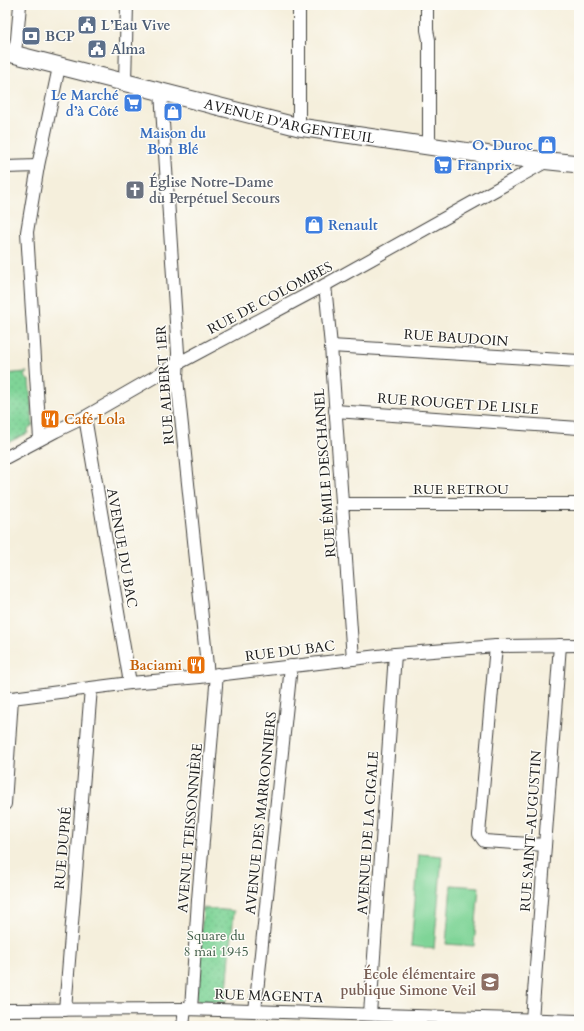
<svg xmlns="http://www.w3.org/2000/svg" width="584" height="1031" font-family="Cardo,serif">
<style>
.grass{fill:#7fd497;stroke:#4e785a}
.park{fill:url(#park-dots);stroke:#4e785a}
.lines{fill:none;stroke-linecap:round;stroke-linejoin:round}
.street-casing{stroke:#3d3c39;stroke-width:14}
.secondary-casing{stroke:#3d3c39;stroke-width:19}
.street{stroke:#fff;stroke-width:12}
.secondary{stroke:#fff;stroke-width:17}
.labels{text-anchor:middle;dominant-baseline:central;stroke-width:3;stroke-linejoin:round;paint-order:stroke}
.service-label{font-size:14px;font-weight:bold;fill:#4e5e75;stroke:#fdfcf7;text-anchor:start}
.shop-label{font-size:14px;font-weight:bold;fill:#366cbe;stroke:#fdfcf7;text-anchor:end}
.street-label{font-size:14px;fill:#1c1c1c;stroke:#fdfcf7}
.worship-label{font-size:14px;font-weight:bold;fill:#5b616d;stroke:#fdfcf7;text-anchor:start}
.food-label{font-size:14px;font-weight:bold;fill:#c56008;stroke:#fdfcf7;text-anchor:start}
.park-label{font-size:14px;fill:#3f5c47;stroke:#fdfcf7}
.education-label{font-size:14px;font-weight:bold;fill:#785e54;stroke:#fdfcf7;text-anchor:end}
</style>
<defs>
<pattern id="park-dots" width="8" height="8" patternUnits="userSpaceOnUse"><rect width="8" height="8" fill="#7fd497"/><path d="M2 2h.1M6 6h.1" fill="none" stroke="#6db582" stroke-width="1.8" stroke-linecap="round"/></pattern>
</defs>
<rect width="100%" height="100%" fill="#fdfcf7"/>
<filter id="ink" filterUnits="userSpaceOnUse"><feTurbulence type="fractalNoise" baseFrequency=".025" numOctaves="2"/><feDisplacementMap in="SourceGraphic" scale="8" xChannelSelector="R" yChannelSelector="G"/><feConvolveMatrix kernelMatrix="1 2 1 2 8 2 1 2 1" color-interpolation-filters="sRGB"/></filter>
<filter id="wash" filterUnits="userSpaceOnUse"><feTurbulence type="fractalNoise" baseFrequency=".012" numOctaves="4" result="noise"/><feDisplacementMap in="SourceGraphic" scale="16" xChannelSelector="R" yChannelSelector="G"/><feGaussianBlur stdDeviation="0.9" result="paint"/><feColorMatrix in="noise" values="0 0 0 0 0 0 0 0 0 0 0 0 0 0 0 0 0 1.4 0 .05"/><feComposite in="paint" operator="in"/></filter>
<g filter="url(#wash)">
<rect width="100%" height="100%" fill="#f5efdc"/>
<g class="grass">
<path d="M419,854L442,856L434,949L411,946Z"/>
<path d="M451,885L479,887L474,946L446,944Z"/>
</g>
<g class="park">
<path d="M25,372H27L24,376L27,380H29L33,425L28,429V433L5,444V374Z"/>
<path d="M203,908L234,911L226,1002H199L196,999Z"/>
</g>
</g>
<g filter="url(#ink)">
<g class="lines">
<g class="street-casing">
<g id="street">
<path d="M427,5V30L429,40V146"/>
<path d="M14,54L17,39L20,5"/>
<path d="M125,82L127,5"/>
<path d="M161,92L178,353L177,378L208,675"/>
<path d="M299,127V5"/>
<path d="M5,167L38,166"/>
<path d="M325,285L331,346L353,659"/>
<path d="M331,346L579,361"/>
<path d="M335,411L579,428"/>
<path d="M85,417L130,683"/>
<path d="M40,439L27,232L38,166L59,67"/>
<path d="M5,458L56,431L85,417L177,364L325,285L547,161"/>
<path d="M343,504H579"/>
<path d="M496,646L479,834L484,841L545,845"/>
<path d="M5,697L12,698L130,683L200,677L395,654L496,646L579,645"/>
<path d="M5,804L12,698"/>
<path d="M191,1009L198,900L217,674"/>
<path d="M5,1010L185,1009L579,1021"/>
<path d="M65,1010L91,688"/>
<path d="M255,1011L291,666"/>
<path d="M370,1014L395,654"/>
<path d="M532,1020L560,645"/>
<path d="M183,1026L185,1009"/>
</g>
</g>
<g class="secondary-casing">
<g id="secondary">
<path id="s1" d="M5,52L299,127L490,155L579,164"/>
</g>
</g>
<use href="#street" class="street"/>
<use href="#secondary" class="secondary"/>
</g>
</g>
<defs>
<g id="civic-square" transform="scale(1)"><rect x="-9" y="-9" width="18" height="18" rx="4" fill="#5c6f8a" stroke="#fdfcf7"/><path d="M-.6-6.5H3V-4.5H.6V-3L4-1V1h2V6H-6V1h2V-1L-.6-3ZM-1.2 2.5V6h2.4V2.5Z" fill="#fff"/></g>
<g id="bank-square" transform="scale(1)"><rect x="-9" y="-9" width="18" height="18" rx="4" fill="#5c6f8a" stroke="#fdfcf7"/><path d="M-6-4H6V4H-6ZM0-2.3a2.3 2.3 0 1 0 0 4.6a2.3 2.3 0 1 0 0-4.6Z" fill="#fff"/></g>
<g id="supermarket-square" transform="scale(1)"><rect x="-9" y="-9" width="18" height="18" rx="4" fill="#3f7fe0" stroke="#fdfcf7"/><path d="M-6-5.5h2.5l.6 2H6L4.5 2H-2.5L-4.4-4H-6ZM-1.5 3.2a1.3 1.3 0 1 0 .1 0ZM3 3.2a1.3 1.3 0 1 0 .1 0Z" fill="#fff"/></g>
<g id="shop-square" transform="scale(1)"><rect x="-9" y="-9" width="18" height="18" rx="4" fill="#3f7fe0" stroke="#fdfcf7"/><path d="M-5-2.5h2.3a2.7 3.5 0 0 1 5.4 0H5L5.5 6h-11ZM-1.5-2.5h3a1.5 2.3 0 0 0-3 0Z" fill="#fff"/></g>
<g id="church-square" transform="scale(1)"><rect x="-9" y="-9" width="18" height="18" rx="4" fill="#6b7280" stroke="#fdfcf7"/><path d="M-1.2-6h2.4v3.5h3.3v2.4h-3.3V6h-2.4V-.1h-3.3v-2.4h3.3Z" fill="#fff"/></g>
<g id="restaurant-square" transform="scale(1)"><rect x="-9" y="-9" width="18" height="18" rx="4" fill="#e8710a" stroke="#fdfcf7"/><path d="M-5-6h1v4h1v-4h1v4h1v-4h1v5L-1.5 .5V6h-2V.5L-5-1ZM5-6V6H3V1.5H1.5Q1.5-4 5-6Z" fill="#fff"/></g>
<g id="school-square" transform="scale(1)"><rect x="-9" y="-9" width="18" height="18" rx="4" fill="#8d6e63" stroke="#fdfcf7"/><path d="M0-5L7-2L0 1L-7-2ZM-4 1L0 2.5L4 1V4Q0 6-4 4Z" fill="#fff"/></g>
</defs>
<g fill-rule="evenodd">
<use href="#civic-square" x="87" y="25"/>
<use href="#bank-square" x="31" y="36"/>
<use href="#civic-square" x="97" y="49"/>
<use href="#supermarket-square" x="133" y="103"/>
<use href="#shop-square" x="173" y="112"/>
<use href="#shop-square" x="547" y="145"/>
<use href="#supermarket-square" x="443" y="165"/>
<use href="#church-square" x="135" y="190"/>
<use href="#shop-square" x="314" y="225"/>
<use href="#restaurant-square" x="50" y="419"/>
<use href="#restaurant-square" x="196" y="665"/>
<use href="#school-square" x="490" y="982"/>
</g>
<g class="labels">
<g class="service-label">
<text x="101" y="25">L’Eau Vive</text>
<text x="45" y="36">BCP</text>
<text x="111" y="49">Alma</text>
</g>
<g class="shop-label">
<text x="119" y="95">Le Marché<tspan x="119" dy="16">d’à Côté</tspan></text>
<text x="173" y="133" text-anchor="middle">Maison du<tspan x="173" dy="16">Bon Blé</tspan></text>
<text x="533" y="145">O. Duroc</text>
<text x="457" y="165" text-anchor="start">Franprix</text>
<text x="328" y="225" text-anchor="start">Renault</text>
</g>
<g class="street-label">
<text stroke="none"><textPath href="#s1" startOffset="293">AVENUE D'ARGENTEUIL</textPath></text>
<text transform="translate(270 298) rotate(-28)">RUE DE COLOMBES</text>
<text transform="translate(456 338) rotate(4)">RUE BAUDOIN</text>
<text transform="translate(165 385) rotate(-94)">RUE ALBERT 1ER</text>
<text transform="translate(458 404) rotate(4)">RUE ROUGET DE LISLE</text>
<text transform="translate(325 473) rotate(-94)">RUE ÉMILE DESCHANEL</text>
<text x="461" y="489">RUE RETROU</text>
<text transform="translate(122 548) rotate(80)">AVENUE DU BAC</text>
<text transform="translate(290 651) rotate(-7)">RUE DU BAC</text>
<text transform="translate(261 813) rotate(-84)">AVENUE DES MARRONNIERS</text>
<text transform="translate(190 828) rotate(-85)">AVENUE TEISSONNIÈRE</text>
<text transform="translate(531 831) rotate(-86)">RUE SAINT-AUGUSTIN</text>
<text transform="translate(368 833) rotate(-86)">AVENUE DE LA CIGALE</text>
<text transform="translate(63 848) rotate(-85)">RUE DUPRÉ</text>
<text transform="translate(269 996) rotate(2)">RUE MAGENTA</text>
</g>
<g class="worship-label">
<text x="149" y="182">Église Notre-Dame<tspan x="149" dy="16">du Perpétuel Secours</tspan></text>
</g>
<g class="food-label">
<text x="64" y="419">Café Lola</text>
<text x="182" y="665" text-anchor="end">Baciami</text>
</g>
<g class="park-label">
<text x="216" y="935">Square du<tspan x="216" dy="16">8 mai 1945</tspan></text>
</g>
<g class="education-label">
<text x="476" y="974">École élémentaire<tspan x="476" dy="16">publique Simone Veil</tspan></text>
</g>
</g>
<rect width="584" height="1031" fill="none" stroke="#fdfcf7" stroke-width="20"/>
</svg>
